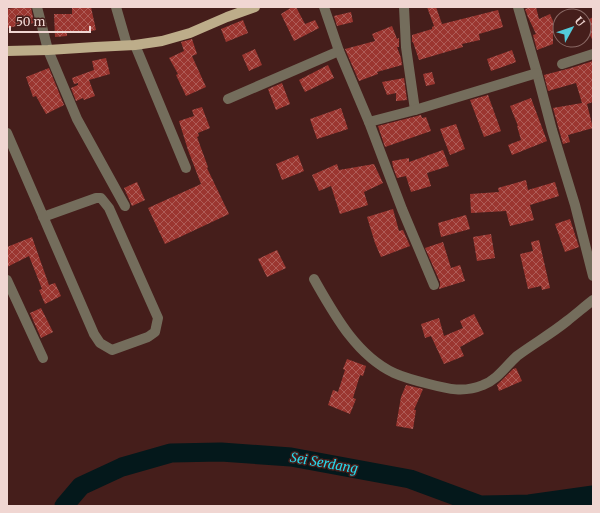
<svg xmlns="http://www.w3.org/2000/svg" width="600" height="513" font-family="Merriweather,serif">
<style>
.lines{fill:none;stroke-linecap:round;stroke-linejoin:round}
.river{stroke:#04181b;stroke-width:19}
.building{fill:url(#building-cross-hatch)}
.minor{stroke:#746d5c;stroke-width:10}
.major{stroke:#bdad8a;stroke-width:10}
.labels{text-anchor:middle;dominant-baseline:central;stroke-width:3;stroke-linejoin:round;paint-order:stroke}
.water-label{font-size:13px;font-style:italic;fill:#26d8ec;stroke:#451e1b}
</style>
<defs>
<pattern id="building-cross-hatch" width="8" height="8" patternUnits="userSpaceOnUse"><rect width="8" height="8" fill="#9b3630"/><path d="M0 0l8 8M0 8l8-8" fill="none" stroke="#ae5c57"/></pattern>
</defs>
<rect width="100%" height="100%" fill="#451e1b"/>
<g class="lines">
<path class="river" d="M64,506L81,486L122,467L171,453L221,452L291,457L410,479L480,505L529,504L593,495"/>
</g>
<g class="building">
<path d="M21,7H31L34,23L7,28V9Z"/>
<path d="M72,7H91L96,30L82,33H67V36L55,37L54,14H72Z"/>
<path d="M292,7H296L305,24L315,20L319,28L294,41L281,14Z"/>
<path d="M427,7H436L442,24L498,10L503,27L479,34L480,40L462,44L463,47L419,60L413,42H412V35L432,29V27L434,26Z"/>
<path d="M532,7H536L539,19L550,14L553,21V44L537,50L533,35L536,34L528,17L525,9Z"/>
<path d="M351,12L353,22L337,26L334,16Z"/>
<path d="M593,17V41L584,24V22Z"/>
<path d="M243,20L248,33L226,42L221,29Z"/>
<path d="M392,26L397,39L399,38V47H397L401,58L402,65L377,72L378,74L359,81L345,49L375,41L372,34Z"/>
<path d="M192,39L197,54L192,56L206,87L186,96L176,75L178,74L169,58L184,51L181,42Z"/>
<path d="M255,49L262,65L249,71L242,55Z"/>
<path d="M512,50L516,62L491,71L487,59Z"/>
<path d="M106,58L110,74L89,80L95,96L84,100L83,98L76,101L71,88L78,85V83L74,84L72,78L94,70L92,61Z"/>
<path d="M593,61V102L587,104L593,128L568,135L570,142L563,144L553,108L582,103L576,83L548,91L544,75L571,68Z"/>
<path d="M328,65L334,78L305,92L299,80Z"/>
<path d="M49,68L64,105L46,114L36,96L33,97L26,77Z"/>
<path d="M432,72L435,84L426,86L423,74Z"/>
<path d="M404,78L407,100L396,101V93L387,95L382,82Z"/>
<path d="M282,83L290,104L276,110L268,89Z"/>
<path d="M488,95L501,131L484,137L470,100Z"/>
<path d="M531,98L547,141L512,155L508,145L521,140L517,126H518L510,106Z"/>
<path d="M202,107L210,128L198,133L199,136L197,137L208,167L207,168L229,214L165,244L148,208L201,184L188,150L179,121L194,116L192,110Z"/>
<path d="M341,108L348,129L317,139L310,119Z"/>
<path d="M421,115L422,118L426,117L431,131L385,147L378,126Z"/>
<path d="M456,124L465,149L450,155L440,129Z"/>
<path d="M443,150L449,166L427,173L431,186L411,192L406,176L397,178L393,167L392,161L409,158V162Z"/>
<path d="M298,155L304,171L282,180L276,164Z"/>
<path d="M337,164L339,170L374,164L383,183L364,192L368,205L340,214L331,186L319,191L312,175Z"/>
<path d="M526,180L528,190L555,182L559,196L530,205L534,220L510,226L506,211L471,213L470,194L499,192L498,188Z"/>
<path d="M137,182L145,200L132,206L124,188Z"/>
<path d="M393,209L399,231L403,230L410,246L381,257L375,243L367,217Z"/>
<path d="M466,215L470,229L441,237L438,223Z"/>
<path d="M570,219L579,247L565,252L555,224Z"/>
<path d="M491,234L495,258L477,261L473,237Z"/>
<path d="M32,237L49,285L55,283L61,296L45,304L39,290L42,289L29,256L7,267V247Z"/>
<path d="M539,240L550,288L542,290L541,286L528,289L520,254L533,251L531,242Z"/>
<path d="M443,242L451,268L460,265L465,281L439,289L440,285V282L425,248Z"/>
<path d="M277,250L286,268L267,277L258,259Z"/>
<path d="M41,308L53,332L41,338L30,313Z"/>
<path d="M474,314L484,334L460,347L464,356L444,364L431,336L425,338L421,324L439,318L444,336L463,328L460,321Z"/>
<path d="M347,359L366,366L363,376L360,375L353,398L356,399L350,414L328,405L333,390L338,392L345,370L343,369Z"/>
<path d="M516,368L522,381L499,391L497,385L513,369Z"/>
<path d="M406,385L423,389L414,410H416L413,429L396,426L401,397Z"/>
</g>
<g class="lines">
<g class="minor">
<path d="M37,7L48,50L77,119L125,206"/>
<path d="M116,7L127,45"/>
<path d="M324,7L339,51L369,122L402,209L434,285"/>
<path d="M404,7L406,47L415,110"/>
<path d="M518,7L537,73L552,130L575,205L593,276"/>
<path d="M135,45L186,168"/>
<path d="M562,64L593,54"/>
<path d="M228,99L339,51"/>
<path d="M369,122L415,110L537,73"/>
<path d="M7,133L94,334L100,343L112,350L148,337L155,332L158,318L109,208L101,198H96L43,217"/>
<path d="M314,279C334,314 356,355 394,373C405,378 417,381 429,384C448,389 464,393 483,385C497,380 506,366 517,356C533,344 551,334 567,321C576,314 584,307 593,300"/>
<path d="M7,280L43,358"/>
</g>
<path class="major" d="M7,51L48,50L95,47L135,45L162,41L190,33L227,17L255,7"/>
</g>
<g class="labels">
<g class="water-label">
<text transform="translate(324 463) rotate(10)">Sei Serdang</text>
</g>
</g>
<rect width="600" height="513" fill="none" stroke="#f0d6d2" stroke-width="16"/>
<g transform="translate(572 28) rotate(50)"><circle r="19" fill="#451e1b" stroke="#896864"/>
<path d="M0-3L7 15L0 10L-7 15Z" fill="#53cbda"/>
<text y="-6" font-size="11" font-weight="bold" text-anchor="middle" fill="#f0d6d2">U</text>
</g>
<path d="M10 26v6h80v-6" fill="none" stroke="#f0d6d2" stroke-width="2"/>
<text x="16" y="26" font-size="12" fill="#f0d6d2" stroke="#451e1b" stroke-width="3" paint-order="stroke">50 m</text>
</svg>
